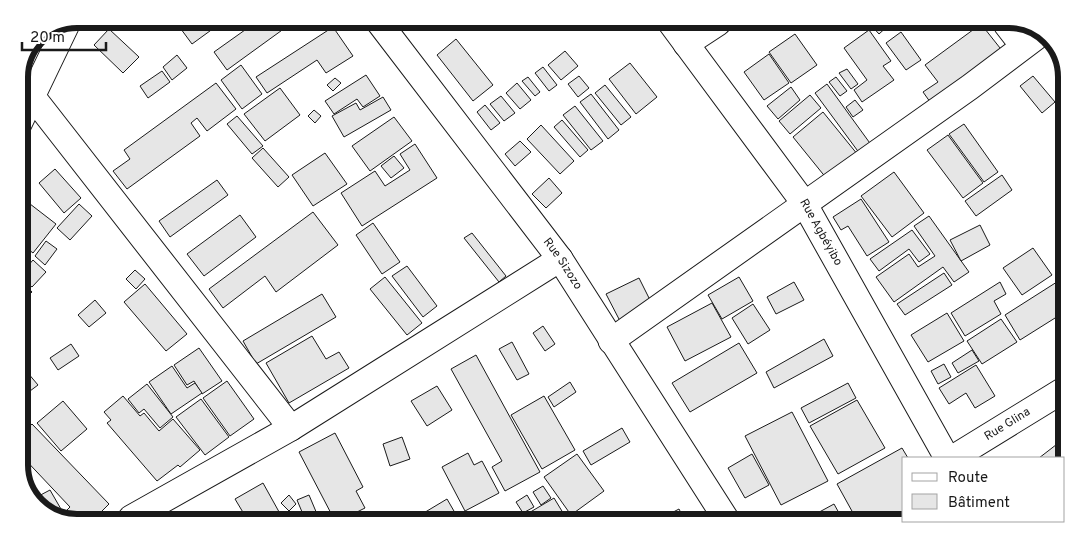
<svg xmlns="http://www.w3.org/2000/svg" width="1085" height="542" font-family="Overpass,sans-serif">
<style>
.building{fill:#e6e6e6;stroke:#1a1a1a}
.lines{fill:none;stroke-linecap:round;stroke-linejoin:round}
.minor-casing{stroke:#1a1a1a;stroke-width:27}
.minor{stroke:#fff;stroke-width:25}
.labels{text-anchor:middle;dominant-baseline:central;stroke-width:4;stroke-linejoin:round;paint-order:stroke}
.street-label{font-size:12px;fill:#1a1a1a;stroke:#fff}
.rim{fill:none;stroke:#1a1a1a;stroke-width:6}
</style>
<rect width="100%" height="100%" fill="#fff"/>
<g class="building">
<path d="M127,19H146L133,28Z"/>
<path d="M186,19L225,20L192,44L178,25Z"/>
<path d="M259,20H296L227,70L214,52Z"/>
<path d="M870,24H890L879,34Z"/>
<path d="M981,24L1004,53L933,106L923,92L938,82L925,65Z"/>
<path d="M333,27L353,56L326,73L317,60L267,93L256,77Z"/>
<path d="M109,29L139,57L123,73L94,45Z"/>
<path d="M869,30L891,61L883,66L894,80L862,102L854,90L867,80L844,48Z"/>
<path d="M46,31L42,43L34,40L36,35Z"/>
<path d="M901,32L921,60L906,70L886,43Z"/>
<path d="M795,34L817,65L791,83L769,52Z"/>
<path d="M456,39L493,85L473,101L437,55Z"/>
<path d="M565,51L578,66L561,80L548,65Z"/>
<path d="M769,54L789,83L764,100L744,72Z"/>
<path d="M177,55L187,68L172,80L163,67Z"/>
<path d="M630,63L657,97L636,114L609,79Z"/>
<path d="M241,65L262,94L242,109L221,80Z"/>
<path d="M543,67L557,85L549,91L535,73Z"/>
<path d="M847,69L858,84L851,89L839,73Z"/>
<path d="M162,71L170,82L148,98L140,86Z"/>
<path d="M366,75L380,96L363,107L357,99L334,114L325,101Z"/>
<path d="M579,76L589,88L578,97L568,84Z"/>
<path d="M1033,76L1055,102L1042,113L1020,86Z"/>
<path d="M528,77L540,92L535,96L522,81Z"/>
<path d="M836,77L847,91L840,96L829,82Z"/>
<path d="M335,78L341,83L333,91L327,85Z"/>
<path d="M216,83L236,109L207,131L197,118L191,123L200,136L127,189L113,171L130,159L124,150Z"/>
<path d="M517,83L531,100L520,109L506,93Z"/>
<path d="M827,84L872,146L860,154L815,93Z"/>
<path d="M605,85L631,117L621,125L595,93Z"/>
<path d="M791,87L800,100L778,119L767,106Z"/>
<path d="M280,88L300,115L265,141L244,114Z"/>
<path d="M591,94L619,130L608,139L580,102Z"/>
<path d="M810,95L821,108L790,134L779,121Z"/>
<path d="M501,96L515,113L504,121L490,104Z"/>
<path d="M383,97L391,110L344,137L332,116L356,103L360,110Z"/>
<path d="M855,100L863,110L853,117L846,107Z"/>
<path d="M485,105L500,123L491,130L477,112Z"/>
<path d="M575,106L603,141L591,150L563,115Z"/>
<path d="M314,110L321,116L315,123L308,116Z"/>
<path d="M823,112L858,155L827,179L793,137Z"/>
<path d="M237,116L263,146L252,154L227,124Z"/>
<path d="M394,117L412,141L370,171L352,146Z"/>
<path d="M562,120L588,150L580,157L554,127Z"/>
<path d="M964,124L998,172L984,182L949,134Z"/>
<path d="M541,125L574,161L560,174L527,139Z"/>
<path d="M948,135L983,183L963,198L927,150Z"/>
<path d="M520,141L531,152L515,166L505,154Z"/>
<path d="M415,144L437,178L362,226L341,193L375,171L385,186L410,170L400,154Z"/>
<path d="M263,148L289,177L278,187L252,158Z"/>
<path d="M325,153L347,184L313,206L292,175Z"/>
<path d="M394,156L404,168L391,178L381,166Z"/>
<path d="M55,169L81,198L64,213L39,183Z"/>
<path d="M894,172L924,213L892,237L861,196Z"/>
<path d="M1002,175L1012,190L976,216L965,201Z"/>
<path d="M549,178L562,193L546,208L532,194Z"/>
<path d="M217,180L228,195L170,237L159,221Z"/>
<path d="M21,197L56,224L33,253L19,242V235L23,231L19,228Z"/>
<path d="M861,199L889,242L867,256L848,226L841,230L833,217Z"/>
<path d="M79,204L92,216L70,240L57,228Z"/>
<path d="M313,212L338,245L276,292L265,276L223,308L209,289Z"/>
<path d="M240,215L256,237L204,276L187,254Z"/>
<path d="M929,216L969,272L954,282L943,267L894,302L876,277L909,254L918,267L935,256L914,226Z"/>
<path d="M373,223L400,262L382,274L356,235Z"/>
<path d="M980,225L990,245L961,261L950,240Z"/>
<path d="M912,230L930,254L919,262L909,249L879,271L870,259Z"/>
<path d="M472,233L506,276L499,282L464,238Z"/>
<path d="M46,241L57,249L45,265L35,256Z"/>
<path d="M1033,248L1052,275L1022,295L1003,268Z"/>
<path d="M33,260L46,272L32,287L19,276Z"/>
<path d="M407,266L437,306L423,317L392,276Z"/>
<path d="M135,270L145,279L136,289L126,279Z"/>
<path d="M944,273L952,285L905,315L897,304Z"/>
<path d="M385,277L422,323L407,335L370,289Z"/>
<path d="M739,277L753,301L722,319L708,295Z"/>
<path d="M19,278L32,292L19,304Z"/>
<path d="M639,278L653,306L620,321L606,294Z"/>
<path d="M1060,280L1063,285V313L1020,340L1005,315Z"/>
<path d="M794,282L804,300L776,314L767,297Z"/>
<path d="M1000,282L1006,294L994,301L1001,314L965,336L951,313Z"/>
<path d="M145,284L187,334L166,351L124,302Z"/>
<path d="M322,294L336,317L256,364L243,341Z"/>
<path d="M95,300L106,313L89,327L78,315Z"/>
<path d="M712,303L731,337L685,361L667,327Z"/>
<path d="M753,304L770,330L748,344L732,318Z"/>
<path d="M947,313L964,341L928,362L911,335Z"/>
<path d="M1001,319L1017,342L982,364L967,341Z"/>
<path d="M543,326L555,344L545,351L533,333Z"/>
<path d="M312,336L326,359L339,352L349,368L289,403L266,363Z"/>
<path d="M824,339L833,356L774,388L766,372Z"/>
<path d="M512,342L529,374L517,380L499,349Z"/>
<path d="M739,343L757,373L690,412L672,383Z"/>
<path d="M71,344L79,356L58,370L50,358Z"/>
<path d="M199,348L222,381L202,394L194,381L187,385L174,365Z"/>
<path d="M972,350L979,361L958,373L952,363Z"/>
<path d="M476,355L540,472L505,491L492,467L502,461L451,369Z"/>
<path d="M944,364L951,377L938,384L931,371Z"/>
<path d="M976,365L995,396L975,408L966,393L949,404L939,388Z"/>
<path d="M22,366L38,385L22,397L19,393V369Z"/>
<path d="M172,366L187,388L195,383L202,393L171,414L149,382Z"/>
<path d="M227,381L254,419L230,436L203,398Z"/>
<path d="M570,382L576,392L554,407L548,397Z"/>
<path d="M848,383L856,398L809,423L801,408Z"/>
<path d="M147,384L173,417L160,428L144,409L139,413L128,399Z"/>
<path d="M437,386L452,410L427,426L411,401Z"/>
<path d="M123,396L140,416L144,413L159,431L173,419L200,450L180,467L178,465L157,481L107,423L111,420L104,412Z"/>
<path d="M544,396L575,450L542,469L511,415Z"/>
<path d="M201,399L229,437L205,455L176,417Z"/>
<path d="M857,400L885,448L838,474L810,426Z"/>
<path d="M63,401L87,429L61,451L37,423Z"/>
<path d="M792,412L828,481L781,505L745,436Z"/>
<path d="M32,424L109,504L95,518H71L65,512L70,507L19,453V436Z"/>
<path d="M622,428L630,442L591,465L583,451Z"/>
<path d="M335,433L363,487L356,491L365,508L343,519H334L299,452Z"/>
<path d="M402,437L410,459L390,466L383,444Z"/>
<path d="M1061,441V458H1039Z"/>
<path d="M902,448L908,458H904V521H943L944,523L858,522L837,484Z"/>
<path d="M468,453L474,465L482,461L499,493L465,511L442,467Z"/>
<path d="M577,454L604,491L571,515L544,477Z"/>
<path d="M752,454L769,485L745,498L728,468Z"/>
<path d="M263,483L283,519H247L235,499Z"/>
<path d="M543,486L551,498L541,505L533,492Z"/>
<path d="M50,490L65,516L63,518L51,517L33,499Z"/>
<path d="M289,495L296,504L289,511L281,503Z"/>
<path d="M309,495L317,514L305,519L297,500Z"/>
<path d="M527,495L534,507L523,513L516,502Z"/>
<path d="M554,498L568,521L524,520L522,517Z"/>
<path d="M447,499L458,518L412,520Z"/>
<path d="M834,504L844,522H801Z"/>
<path d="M679,509L685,521H656Z"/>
</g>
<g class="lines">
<g class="minor-casing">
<g id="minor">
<path id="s1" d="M378,21L560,259L728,522"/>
<path id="s2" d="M670,22L804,203L947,458"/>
<path d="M1006,24L1023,46"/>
<path d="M686,44L718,23"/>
<path d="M32,96L291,428"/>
<path d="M19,124L68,22"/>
<path d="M611,341L970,87L1043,32"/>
<path id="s3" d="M953,458L1062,391"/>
<path d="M131,518L291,428L560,259"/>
<path d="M982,521L983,523"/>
</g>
</g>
<use href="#minor" class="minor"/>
</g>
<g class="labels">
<g class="street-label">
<text stroke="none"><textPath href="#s2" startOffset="259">Rue Agbéyibo</textPath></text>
<text stroke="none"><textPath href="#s1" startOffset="305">Rue Sizozo</textPath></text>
<text stroke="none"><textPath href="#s3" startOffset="64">Rue Glina</textPath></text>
</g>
</g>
<path d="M0 0H1085V542H0ZM77 28H1009A49 49 0 0 1 1058 77V465A49 49 0 0 1 1009 514H77A49 49 0 0 1 28 465V77A49 49 0 0 1 77 28Z" fill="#fff" fill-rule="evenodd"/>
<path class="rim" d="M77 28H1009A49 49 0 0 1 1058 77V465A49 49 0 0 1 1009 514H77A49 49 0 0 1 28 465V77A49 49 0 0 1 77 28Z"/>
<rect x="902" y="457" width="162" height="65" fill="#ffffff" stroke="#a3a3a3"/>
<rect x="912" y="473" width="25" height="8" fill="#ffffff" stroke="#a3a3a3"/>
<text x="948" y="482" font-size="15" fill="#1a1a1a">Route</text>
<rect x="912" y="494" width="25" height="15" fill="#e6e6e6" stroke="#a3a3a3"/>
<text x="948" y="507" font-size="15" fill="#1a1a1a">Bâtiment</text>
<path d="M22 42v8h84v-8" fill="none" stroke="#1a1a1a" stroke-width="2.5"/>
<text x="30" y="42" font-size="15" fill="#1a1a1a" stroke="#ffffff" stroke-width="4" paint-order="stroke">20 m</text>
</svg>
